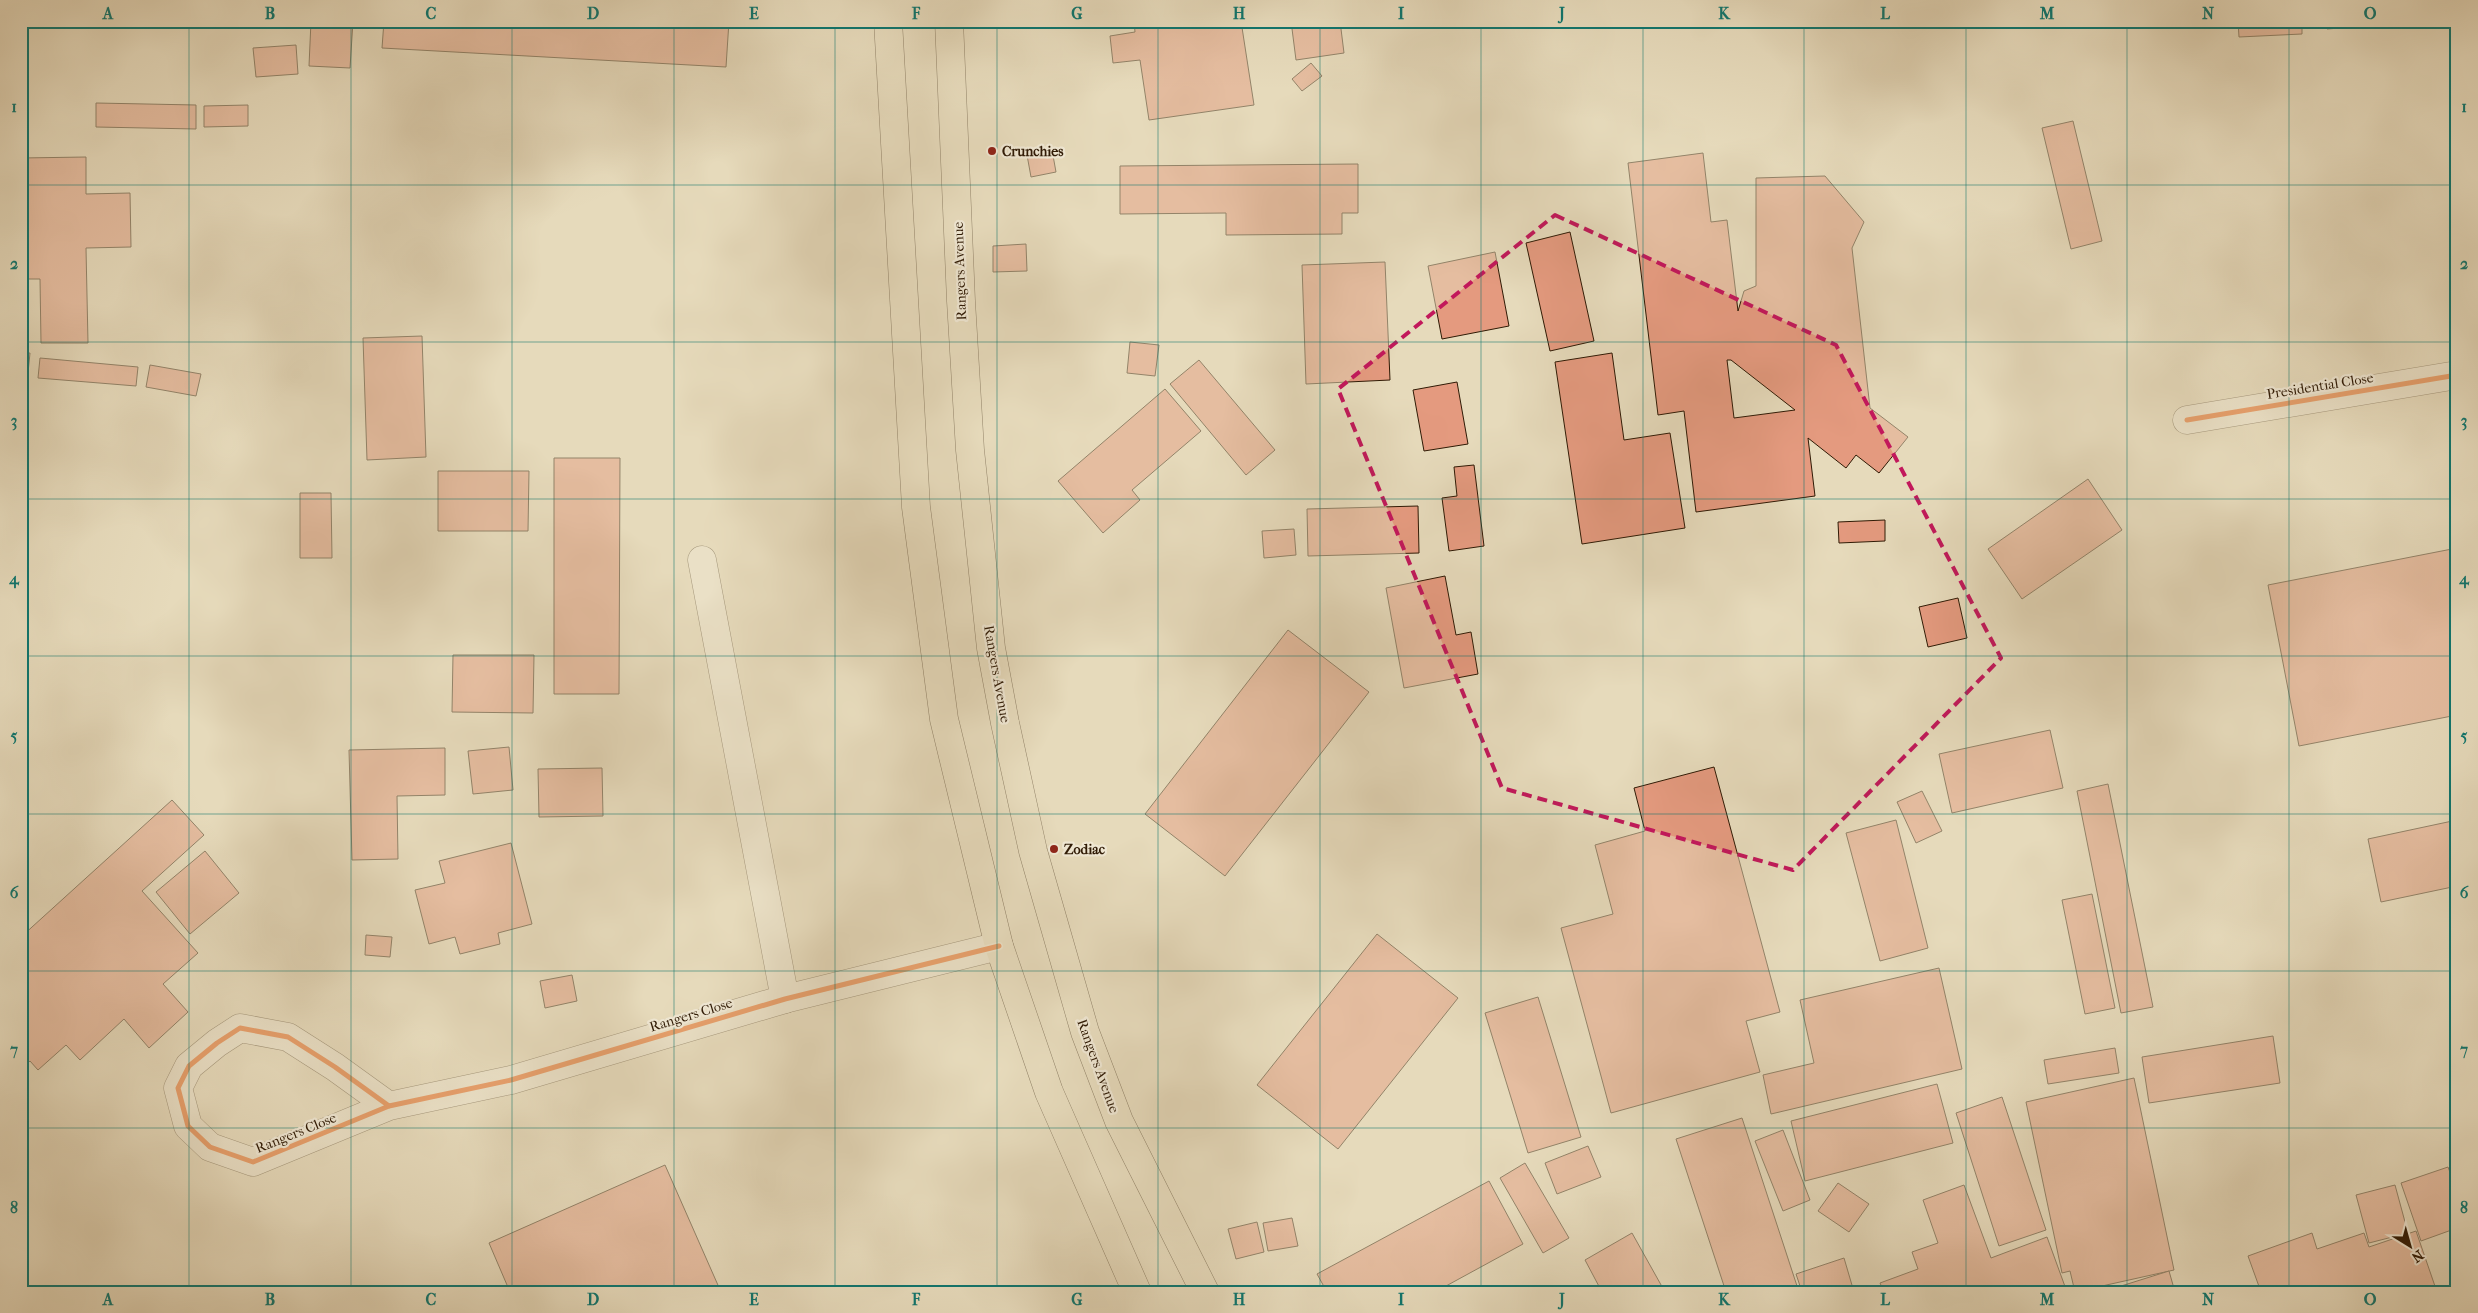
<svg xmlns="http://www.w3.org/2000/svg" width="2478" height="1313" font-family="'IM FELL French Canon',serif">
<style>
.building{fill:#e49a7f;stroke:#2f1a05;fill-rule:evenodd}
.lines{fill:none;stroke-linecap:round;stroke-linejoin:round}
.minor-casing{stroke:#5d4a32;stroke-width:29}
.major-casing{stroke:#2f1a05;stroke-width:29}
.minor{stroke:#efe7d3;stroke-width:28}
.major{stroke:#e6dabb;stroke-width:28}
.cycleway-casing{stroke:#efe7d3;stroke-width:8}
.cycleway{stroke:#e8590c;stroke-width:5}
.marked{fill:none;stroke:#c2185b;stroke-width:4;stroke-dasharray:10 6;stroke-linejoin:round}
.grid{fill:none;stroke:#0f766e;stroke-width:1;stroke-opacity:0.55}
.poi-dot{fill:#8f2418;stroke:#efe7d3;stroke-width:2}
.labels{text-anchor:middle;dominant-baseline:central;stroke-width:4.5;stroke-linejoin:round;paint-order:stroke}
.poi-label{font-size:14px;font-weight:bold;fill:#2f1a05;stroke:#efe7d3;text-anchor:start}
.street-label{font-size:14px;fill:#2f1a05;stroke:#efe7d3}
.neatline{fill:none;stroke:#0f766e;stroke-width:2}
.grid-label{font-size:16px;text-anchor:middle;font-weight:bold;fill:#0f766e}
</style>
<rect width="100%" height="100%" fill="#e6dabb"/>
<filter id="stains"><feTurbulence type="fractalNoise" baseFrequency=".004" numOctaves="4"/><feColorMatrix values="0 0 0 0 .2 0 0 0 0 .09 0 0 0 0 .02 0 0 0 .5 -.17"/></filter>
<radialGradient id="worn" r=".72"><stop offset=".6" stop-color="#630" stop-opacity="0"/><stop offset="1" stop-color="#630" stop-opacity=".3"/></radialGradient>
<g class="building">
<path d="M311,21H353L350,68L309,66Z"/>
<path d="M384,21H729L726,67L382,48Z"/>
<path d="M1134,21H1241L1254,105L1149,120L1140,60L1113,63L1110,36L1135,32Z"/>
<path d="M1291,21H1340L1344,53L1296,60Z"/>
<path d="M2238,21H2302V34L2239,37Z"/>
<path d="M2327,21H2353V27L2327,29Z"/>
<path d="M296,45L298,74L256,77L253,48Z"/>
<path d="M21,54H25L26,91H21Z"/>
<path d="M1311,63L1322,76L1302,91L1292,79Z"/>
<path d="M96,103L196,105V129L96,127Z"/>
<path d="M248,105V126L204,127V106Z"/>
<path d="M2073,121L2102,241L2071,249L2042,128Z"/>
<path d="M1052,150L1056,172L1031,177L1027,155Z"/>
<path d="M1703,153L1711,222L1727,220L1738,311L1744,291L1756,286V178L1825,176L1864,222L1852,248L1870,408L1908,437L1879,473L1856,455L1846,468L1808,438L1815,496L1696,512L1684,411L1658,415L1628,163ZM1727,360H1731L1795,410L1734,418Z"/>
<path d="M86,157V194L130,193L131,247L86,248L88,343H41L40,279H21V158Z"/>
<path d="M1358,164V213H1342V234L1226,235V213L1120,214V166Z"/>
<path d="M1570,232L1594,341L1550,351L1526,243Z"/>
<path d="M1026,244L1027,271L993,272V246Z"/>
<path d="M1495,252L1509,326L1442,339L1428,266Z"/>
<path d="M1385,262L1390,380L1306,384L1302,265Z"/>
<path d="M422,336L426,457L367,460L363,338Z"/>
<path d="M1130,342L1159,345L1155,376L1127,373Z"/>
<path d="M21,353H30L28,373H21Z"/>
<path d="M1612,353L1624,440L1670,433L1685,528L1582,544L1555,362Z"/>
<path d="M40,358L138,367L136,386L38,378Z"/>
<path d="M1199,360L1275,450L1246,475L1170,384Z"/>
<path d="M150,365L201,374L196,396L146,387Z"/>
<path d="M1457,382L1468,444L1424,451L1413,390Z"/>
<path d="M1165,389L1201,431L1132,490L1140,500L1103,533L1058,481Z"/>
<path d="M554,458H620L619,694H554Z"/>
<path d="M1474,465L1484,546L1449,551L1442,498L1457,496L1454,467Z"/>
<path d="M438,471H529L528,531H438Z"/>
<path d="M2088,479L2122,530L2022,599L1988,549Z"/>
<path d="M300,493H331L332,558H300Z"/>
<path d="M1418,506L1419,553L1308,556L1307,509Z"/>
<path d="M1885,520V541L1839,543L1838,522Z"/>
<path d="M1294,529L1296,555L1264,558L1262,531Z"/>
<path d="M2457,548V715L2299,746L2268,585Z"/>
<path d="M1445,576L1456,635L1471,632L1478,674L1404,688L1386,588Z"/>
<path d="M1958,598L1967,638L1928,647L1919,607Z"/>
<path d="M1288,630L1369,692L1225,876L1145,814Z"/>
<path d="M453,655H534L533,713L452,712Z"/>
<path d="M2050,730L2063,788L1952,813L1939,754Z"/>
<path d="M509,747L513,790L473,794L468,751Z"/>
<path d="M445,748V795L397,796L398,859L352,860L349,750Z"/>
<path d="M1714,767L1780,1012L1746,1021L1760,1072L1611,1113L1561,928L1613,914L1595,845L1645,831L1634,788Z"/>
<path d="M602,768L603,816L539,817L538,769Z"/>
<path d="M2108,784L2153,1007L2121,1013L2077,791Z"/>
<path d="M1922,791L1942,831L1916,843L1897,802Z"/>
<path d="M172,800L204,835L142,891L198,953L163,984L188,1012L149,1048L124,1019L80,1060L66,1045L38,1070L30,1061L21,1069V937Z"/>
<path d="M1896,820L1928,948L1880,961L1846,833Z"/>
<path d="M2457,820V886L2381,902L2368,839Z"/>
<path d="M511,843L532,924L498,933L500,944L460,954L455,937L429,944L415,890L445,883L439,861Z"/>
<path d="M205,851L239,893L190,934L156,892Z"/>
<path d="M2092,894L2115,1008L2085,1014L2062,900Z"/>
<path d="M1377,934L1458,998L1338,1149L1257,1085Z"/>
<path d="M366,935L392,937L390,957L365,955Z"/>
<path d="M1939,968L1962,1069L1771,1114L1763,1075L1814,1063L1800,1000Z"/>
<path d="M572,975L577,1001L545,1008L540,981Z"/>
<path d="M1538,997L1581,1137L1528,1153L1485,1013Z"/>
<path d="M2273,1036L2280,1083L2149,1103L2142,1057Z"/>
<path d="M2115,1048L2119,1073L2048,1084L2044,1060Z"/>
<path d="M2134,1078L2174,1270L2075,1292L2070,1271L2062,1273L2026,1102Z"/>
<path d="M1937,1084L1953,1143L1805,1181L1791,1121Z"/>
<path d="M2002,1097L2046,1230L1999,1246L1956,1113Z"/>
<path d="M1742,1118L1798,1289L1790,1292H1726L1676,1139Z"/>
<path d="M1783,1130L1810,1200L1783,1211L1755,1141Z"/>
<path d="M1588,1146L1601,1177L1557,1194L1545,1163Z"/>
<path d="M1525,1163L1569,1238L1543,1253L1500,1178Z"/>
<path d="M665,1165L721,1292H510L489,1243Z"/>
<path d="M2448,1167L2457,1191V1228L2421,1241L2401,1183Z"/>
<path d="M1489,1181L1523,1244L1435,1292H1327L1317,1274Z"/>
<path d="M1838,1183L1869,1204L1849,1232L1818,1211Z"/>
<path d="M1964,1185L1991,1258L2047,1237L2067,1292H1884L1880,1283L1918,1269L1912,1252L1938,1243L1923,1200Z"/>
<path d="M2395,1185L2408,1233L2369,1243L2356,1195Z"/>
<path d="M1292,1218L1298,1246L1268,1251L1263,1223Z"/>
<path d="M1257,1222L1264,1252L1236,1259L1228,1229Z"/>
<path d="M2416,1231L2437,1292H2261L2248,1256L2312,1233L2317,1249L2364,1233L2369,1247Z"/>
<path d="M1632,1233L1665,1292H1602L1585,1260Z"/>
<path d="M1844,1258L1854,1292H1802L1796,1274Z"/>
<path d="M2169,1271L2175,1292H2102Z"/>
</g>
<g class="lines">
<g class="minor-casing">
<g id="minor">
<path d="M2187,420L2457,375"/>
<path d="M702,560L785,999"/>
<path d="M389,1106L335,1067L288,1037L240,1028L217,1043L189,1066L178,1088L188,1126L210,1147L253,1162L389,1106L511,1080L785,999L999,946"/>
</g>
</g>
<g class="major-casing">
<g id="major">
<path d="M888,21L916,507L944,719L999,946L1049,1092L1137,1292"/>
<path d="M949,21L961,301L970,450L991,648L1005,723L1033,851L1085,1032L1119,1121L1205,1292"/>
</g>
</g>
<use href="#minor" class="minor"/>
<use href="#major" class="major"/>
<g class="cycleway-casing">
<g id="cycleway">
<path d="M2187,420L2457,375"/>
<path d="M389,1106L335,1067L288,1037L240,1028L217,1043L189,1066L178,1088L188,1126L210,1147L253,1162L389,1106L511,1080L785,999L999,946"/>
</g>
</g>
<use href="#cycleway" class="cycleway"/>
</g>
<path d="M0 0H2478V1313H0ZM1555,215L1836,345L2001,658L1793,870L1502,788L1338,389Z" fill="#e6dabb" fill-opacity=".55" fill-rule="evenodd"/>
<path class="marked" d="M1555,215L1836,345L2001,658L1793,870L1502,788L1338,389Z"/>
<path class="grid" d="M189,21V1292M351,21V1292M512,21V1292M674,21V1292M835,21V1292M997,21V1292M1158,21V1292M1320,21V1292M1481,21V1292M1643,21V1292M1804,21V1292M1966,21V1292M2127,21V1292M2289,21V1292M21,185H2457M21,342H2457M21,499H2457M21,656H2457M21,814H2457M21,971H2457M21,1128H2457"/>
<g class="poi-dot">
<circle cx="992" cy="151" r="5"/>
<circle cx="1054" cy="849" r="5"/>
</g>
<g class="labels">
<g class="poi-label">
<text x="1002" y="151">Crunchies</text>
<text x="1064" y="849">Zodiac</text>
</g>
<g class="street-label">
<text transform="translate(960 271) rotate(-92)">Rangers Avenue</text>
<text transform="translate(2320 386) rotate(-9)">Presidential Close</text>
<text transform="translate(997 674) rotate(80)">Rangers Avenue</text>
<text transform="translate(691 1015) rotate(-17)">Rangers Close</text>
<text transform="translate(1098 1066) rotate(70)">Rangers Avenue</text>
<text transform="translate(296 1133) rotate(-22)">Rangers Close</text>
</g>
</g>
<rect width="2478" height="1313" fill="none" stroke="#e6dabb" stroke-width="55"/>
<g transform="translate(2410 1246) rotate(143)" stroke="#efe7d3" stroke-width="4" paint-order="stroke">
<path d="M0-4L9 19L0 12L-9 19Z" fill="#2f1a05"/>
<text y="-8" font-size="14" font-weight="bold" text-anchor="middle" fill="#2f1a05">N</text>
</g>
<rect x="28" y="28" width="2422" height="1258" class="neatline"/>
<g class="grid-label">
<text x="108" y="19">A</text>
<text x="270" y="19">B</text>
<text x="431" y="19">C</text>
<text x="593" y="19">D</text>
<text x="754" y="19">E</text>
<text x="916" y="19">F</text>
<text x="1077" y="19">G</text>
<text x="1239" y="19">H</text>
<text x="1401" y="19">I</text>
<text x="1562" y="19">J</text>
<text x="1724" y="19">K</text>
<text x="1885" y="19">L</text>
<text x="2047" y="19">M</text>
<text x="2208" y="19">N</text>
<text x="2370" y="19">O</text>
<text x="14" y="112">1</text>
<text x="2464" y="112">1</text>
<text x="14" y="269">2</text>
<text x="2464" y="269">2</text>
<text x="14" y="426">3</text>
<text x="2464" y="426">3</text>
<text x="14" y="584">4</text>
<text x="2464" y="584">4</text>
<text x="14" y="741">5</text>
<text x="2464" y="741">5</text>
<text x="14" y="898">6</text>
<text x="2464" y="898">6</text>
<text x="14" y="1055">7</text>
<text x="2464" y="1055">7</text>
<text x="14" y="1213">8</text>
<text x="2464" y="1213">8</text>
<text x="108" y="1305">A</text>
<text x="270" y="1305">B</text>
<text x="431" y="1305">C</text>
<text x="593" y="1305">D</text>
<text x="754" y="1305">E</text>
<text x="916" y="1305">F</text>
<text x="1077" y="1305">G</text>
<text x="1239" y="1305">H</text>
<text x="1401" y="1305">I</text>
<text x="1562" y="1305">J</text>
<text x="1724" y="1305">K</text>
<text x="1885" y="1305">L</text>
<text x="2047" y="1305">M</text>
<text x="2208" y="1305">N</text>
<text x="2370" y="1305">O</text>
</g>
<rect width="100%" height="100%" filter="url(#stains)"/>
<rect width="100%" height="100%" fill="url(#worn)"/>
</svg>
